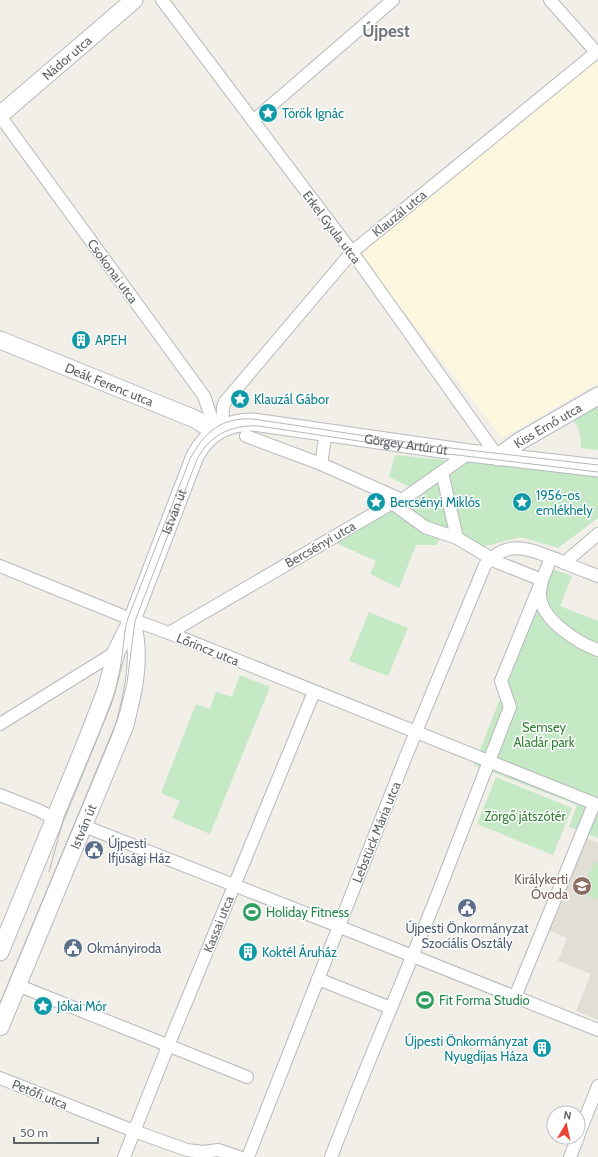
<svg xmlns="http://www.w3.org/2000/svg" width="598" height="1157" font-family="Cabin,sans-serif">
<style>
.commercial{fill:#fef7e0}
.education{fill:#e1ded6}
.green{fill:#c5e8c5}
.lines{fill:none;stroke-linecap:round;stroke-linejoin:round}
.street-casing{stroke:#b5b8bc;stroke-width:14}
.secondary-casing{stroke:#b6babf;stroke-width:19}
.street{stroke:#fff;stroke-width:12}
.secondary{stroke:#fff;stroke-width:17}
.tram{stroke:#b6b7b8;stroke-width:1}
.labels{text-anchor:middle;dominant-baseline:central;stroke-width:3;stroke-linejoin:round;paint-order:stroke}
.street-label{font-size:13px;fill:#5f6368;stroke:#fff}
.culture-label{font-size:13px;fill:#0d838f;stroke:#fff;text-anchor:start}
.park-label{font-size:13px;fill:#348238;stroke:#fff}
.service-label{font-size:13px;fill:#4e5e75;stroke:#fff;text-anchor:start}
.education-label{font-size:13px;fill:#785e54;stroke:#fff;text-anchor:end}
.leisure-label{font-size:13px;fill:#27864d;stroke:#fff;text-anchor:start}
.district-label{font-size:17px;font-weight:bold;fill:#70757a;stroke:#fff}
</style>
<rect width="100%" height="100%" fill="#f1efe8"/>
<path class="commercial" d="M598,55V383L502,438L358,253Z"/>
<path class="education" d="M585,838L598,843V1020L576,1011L591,974L558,961L567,938L548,930Z"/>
<g class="green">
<path d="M598,402V450L581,448C580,436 581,426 570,418Z"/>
<path d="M395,455L444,460L446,464L410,487L389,477Z"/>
<path d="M467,458L598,474V518L558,548L521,537L482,547L442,532L437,545H416L399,588L370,574L376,561L336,543L389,512L408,508L419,498L418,494Z"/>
<path d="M550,568L572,576L560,606L598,621V838L569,827L577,805L474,765L539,600L548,603L546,590Z"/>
<path d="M369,612L408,628L388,676L349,661Z"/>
<path d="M240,675L270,687L210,834L172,818L180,801L161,793L196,704L210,709L216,692L232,697Z"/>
<path d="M496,777L572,808L553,855L477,824Z"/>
<path d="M596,861H598V899L587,896L589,872Z"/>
</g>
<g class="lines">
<g class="street-casing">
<g id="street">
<path d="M162,0L352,252L498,457"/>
<path d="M550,0L596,52"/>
<path d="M0,116L204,396L216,432"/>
<path d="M253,121L393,0"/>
<path d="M222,428L223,407L225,402L352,252L598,51"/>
<path d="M246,436L321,464L402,500"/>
<path d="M321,464L326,433"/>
<path d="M442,472L457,538"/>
<path d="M392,503L425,527L457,538L497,562L542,580C542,585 539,591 540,596C542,620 578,643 598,650"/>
<path d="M564,563L598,534"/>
<path d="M0,566L128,618L177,636L598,805"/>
<path d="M169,633L392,503L402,500L469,453"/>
<path d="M0,724L116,652"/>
<path d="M0,795L38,810L55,819"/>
<path d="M84,826L333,924"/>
<path d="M345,929L598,1030"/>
<path d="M318,979L391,1008"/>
<path d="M17,985L247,1077"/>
<path d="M515,997L594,804"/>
<path d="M0,1078L134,1131L187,1150L203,1152L218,1150L239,1157"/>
<path d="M578,1136L598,1086"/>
<path d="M124,1157L168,1046L314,692"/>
<path d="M248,1157L406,756L485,565C508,538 530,549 558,560C571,566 585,571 598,576"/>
<path d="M331,1157L356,1093L435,901L510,707L501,681L551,558"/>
<path d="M570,1157L578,1137"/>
</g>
</g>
<g class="secondary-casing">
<g id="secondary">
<path id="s1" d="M0,115L134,0"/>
<path id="s2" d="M0,340L195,419L216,432"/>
<path id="s3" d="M498,457L520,441L598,396"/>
<path id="s4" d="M0,952L87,740L107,688L116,652L132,620L195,456C207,433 227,422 253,422L469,453L598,468"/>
<path id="s5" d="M0,1027L125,725C131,700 138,674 136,648C136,638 133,629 132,620"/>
</g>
</g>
<use href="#street" class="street"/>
<use href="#secondary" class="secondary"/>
<g class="tram">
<path d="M49,872L64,817L111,705C116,689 120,673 122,656C124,643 124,631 128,618L190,459C204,432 222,417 253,419L433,446L598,465"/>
<path d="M0,1003L113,732L120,711L127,683L135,621L196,462C207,436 232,424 259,426L432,452L598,472"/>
</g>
</g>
<defs>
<g id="sight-disc" transform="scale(1)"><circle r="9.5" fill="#0f9aa8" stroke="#fff"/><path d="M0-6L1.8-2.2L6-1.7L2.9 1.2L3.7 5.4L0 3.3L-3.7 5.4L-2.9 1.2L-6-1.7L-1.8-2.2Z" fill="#fff"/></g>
<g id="building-disc" transform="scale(1)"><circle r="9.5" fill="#0f9aa8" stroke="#fff"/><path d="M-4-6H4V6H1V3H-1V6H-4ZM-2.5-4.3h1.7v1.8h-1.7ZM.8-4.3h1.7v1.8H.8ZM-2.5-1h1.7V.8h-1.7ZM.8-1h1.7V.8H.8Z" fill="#fff"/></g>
<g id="civic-disc" transform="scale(1)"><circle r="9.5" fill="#5c6f8a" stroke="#fff"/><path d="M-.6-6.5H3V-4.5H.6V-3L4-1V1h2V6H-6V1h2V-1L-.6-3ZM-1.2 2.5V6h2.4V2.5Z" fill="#fff"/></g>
<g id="school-disc" transform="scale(1)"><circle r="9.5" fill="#8d6e63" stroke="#fff"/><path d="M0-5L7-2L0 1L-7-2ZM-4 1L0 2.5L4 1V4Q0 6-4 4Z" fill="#fff"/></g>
<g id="stadium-disc" transform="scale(1)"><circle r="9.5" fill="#2e9e5b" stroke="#fff"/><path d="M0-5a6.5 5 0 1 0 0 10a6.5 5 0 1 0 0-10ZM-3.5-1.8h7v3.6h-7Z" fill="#fff"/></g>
</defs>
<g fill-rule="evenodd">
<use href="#sight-disc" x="268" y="113"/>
<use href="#building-disc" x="81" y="340"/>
<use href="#sight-disc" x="240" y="399"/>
<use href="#sight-disc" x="376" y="502"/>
<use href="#sight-disc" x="522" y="502"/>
<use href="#civic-disc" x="94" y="850"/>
<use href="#school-disc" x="582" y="886"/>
<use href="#civic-disc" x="467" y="908"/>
<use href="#stadium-disc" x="252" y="912"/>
<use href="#civic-disc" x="73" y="948"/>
<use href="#building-disc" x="248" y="952"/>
<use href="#stadium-disc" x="425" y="1000"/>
<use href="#sight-disc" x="43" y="1006"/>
<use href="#building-disc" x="542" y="1048"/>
</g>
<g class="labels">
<g class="street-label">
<text stroke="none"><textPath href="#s1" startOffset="88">Nádor utca</textPath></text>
<text transform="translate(399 213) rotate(-39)">Klauzál utca</text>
<text transform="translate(332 227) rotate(53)">Erkel Gyula utca</text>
<text transform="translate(113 271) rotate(54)">Csokonai utca</text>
<text stroke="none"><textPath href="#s2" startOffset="118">Deák Ferenc utca</textPath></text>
<text stroke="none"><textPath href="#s3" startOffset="59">Kiss Ernő utca</textPath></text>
<text stroke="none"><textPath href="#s4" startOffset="759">Görgey Artúr út</textPath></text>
<text stroke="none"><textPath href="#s4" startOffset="474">István út</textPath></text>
<text transform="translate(320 544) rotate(-30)">Bercsényi utca</text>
<text transform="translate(208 649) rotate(22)">Lőrincz utca</text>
<text stroke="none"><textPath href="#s5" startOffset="217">István út</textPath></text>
<text transform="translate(376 832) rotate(-68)">Lebstück Mária utca</text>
<text transform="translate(218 924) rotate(-68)">Kassai utca</text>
<text transform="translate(40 1094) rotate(22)">Petőfi utca</text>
</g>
<g class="culture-label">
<text x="282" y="113">Török Ignác</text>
<text x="95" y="340">APEH</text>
<text x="254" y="399">Klauzál Gábor</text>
<text x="536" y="495">1956-os<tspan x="536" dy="15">emlékhely</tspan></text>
<text x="390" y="502">Bercsényi Miklós</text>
<text x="262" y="952">Koktél Áruház</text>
<text x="57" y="1006">Jókai Mór</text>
<text x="528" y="1041" text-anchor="end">Újpesti Önkormányzat<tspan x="528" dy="15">Nyugdíjas Háza</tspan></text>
</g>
<g class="park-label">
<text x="544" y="727">Semsey<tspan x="544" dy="15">Aladár park</tspan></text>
<text x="525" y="816">Zörgő játszótér</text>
</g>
<g class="service-label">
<text x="108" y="843">Újpesti<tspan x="108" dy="15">Ifjúsági Ház</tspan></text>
<text x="467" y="928" text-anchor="middle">Újpesti Önkormányzat<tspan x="467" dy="15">Szociális Osztály</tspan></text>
<text x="87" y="948">Okmányiroda</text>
</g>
<g class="education-label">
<text x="568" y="879">Királykerti<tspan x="568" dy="15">Óvoda</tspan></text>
</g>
<g class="leisure-label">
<text x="266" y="912">Holiday Fitness</text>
<text x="439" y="1000">Fit Forma Studio</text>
</g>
<g class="district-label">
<text x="386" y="31">Újpest</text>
</g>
</g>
<g transform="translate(566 1125) rotate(9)"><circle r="19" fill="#ffffff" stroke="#bfc1c3"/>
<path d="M0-3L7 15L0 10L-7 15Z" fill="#ea4335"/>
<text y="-6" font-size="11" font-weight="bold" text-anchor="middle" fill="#5f6368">N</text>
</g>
<path d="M14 1137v6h84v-6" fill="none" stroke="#5f6368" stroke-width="2"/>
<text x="20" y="1137" font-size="12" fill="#5f6368" stroke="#ffffff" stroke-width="3" paint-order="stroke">50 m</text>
</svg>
